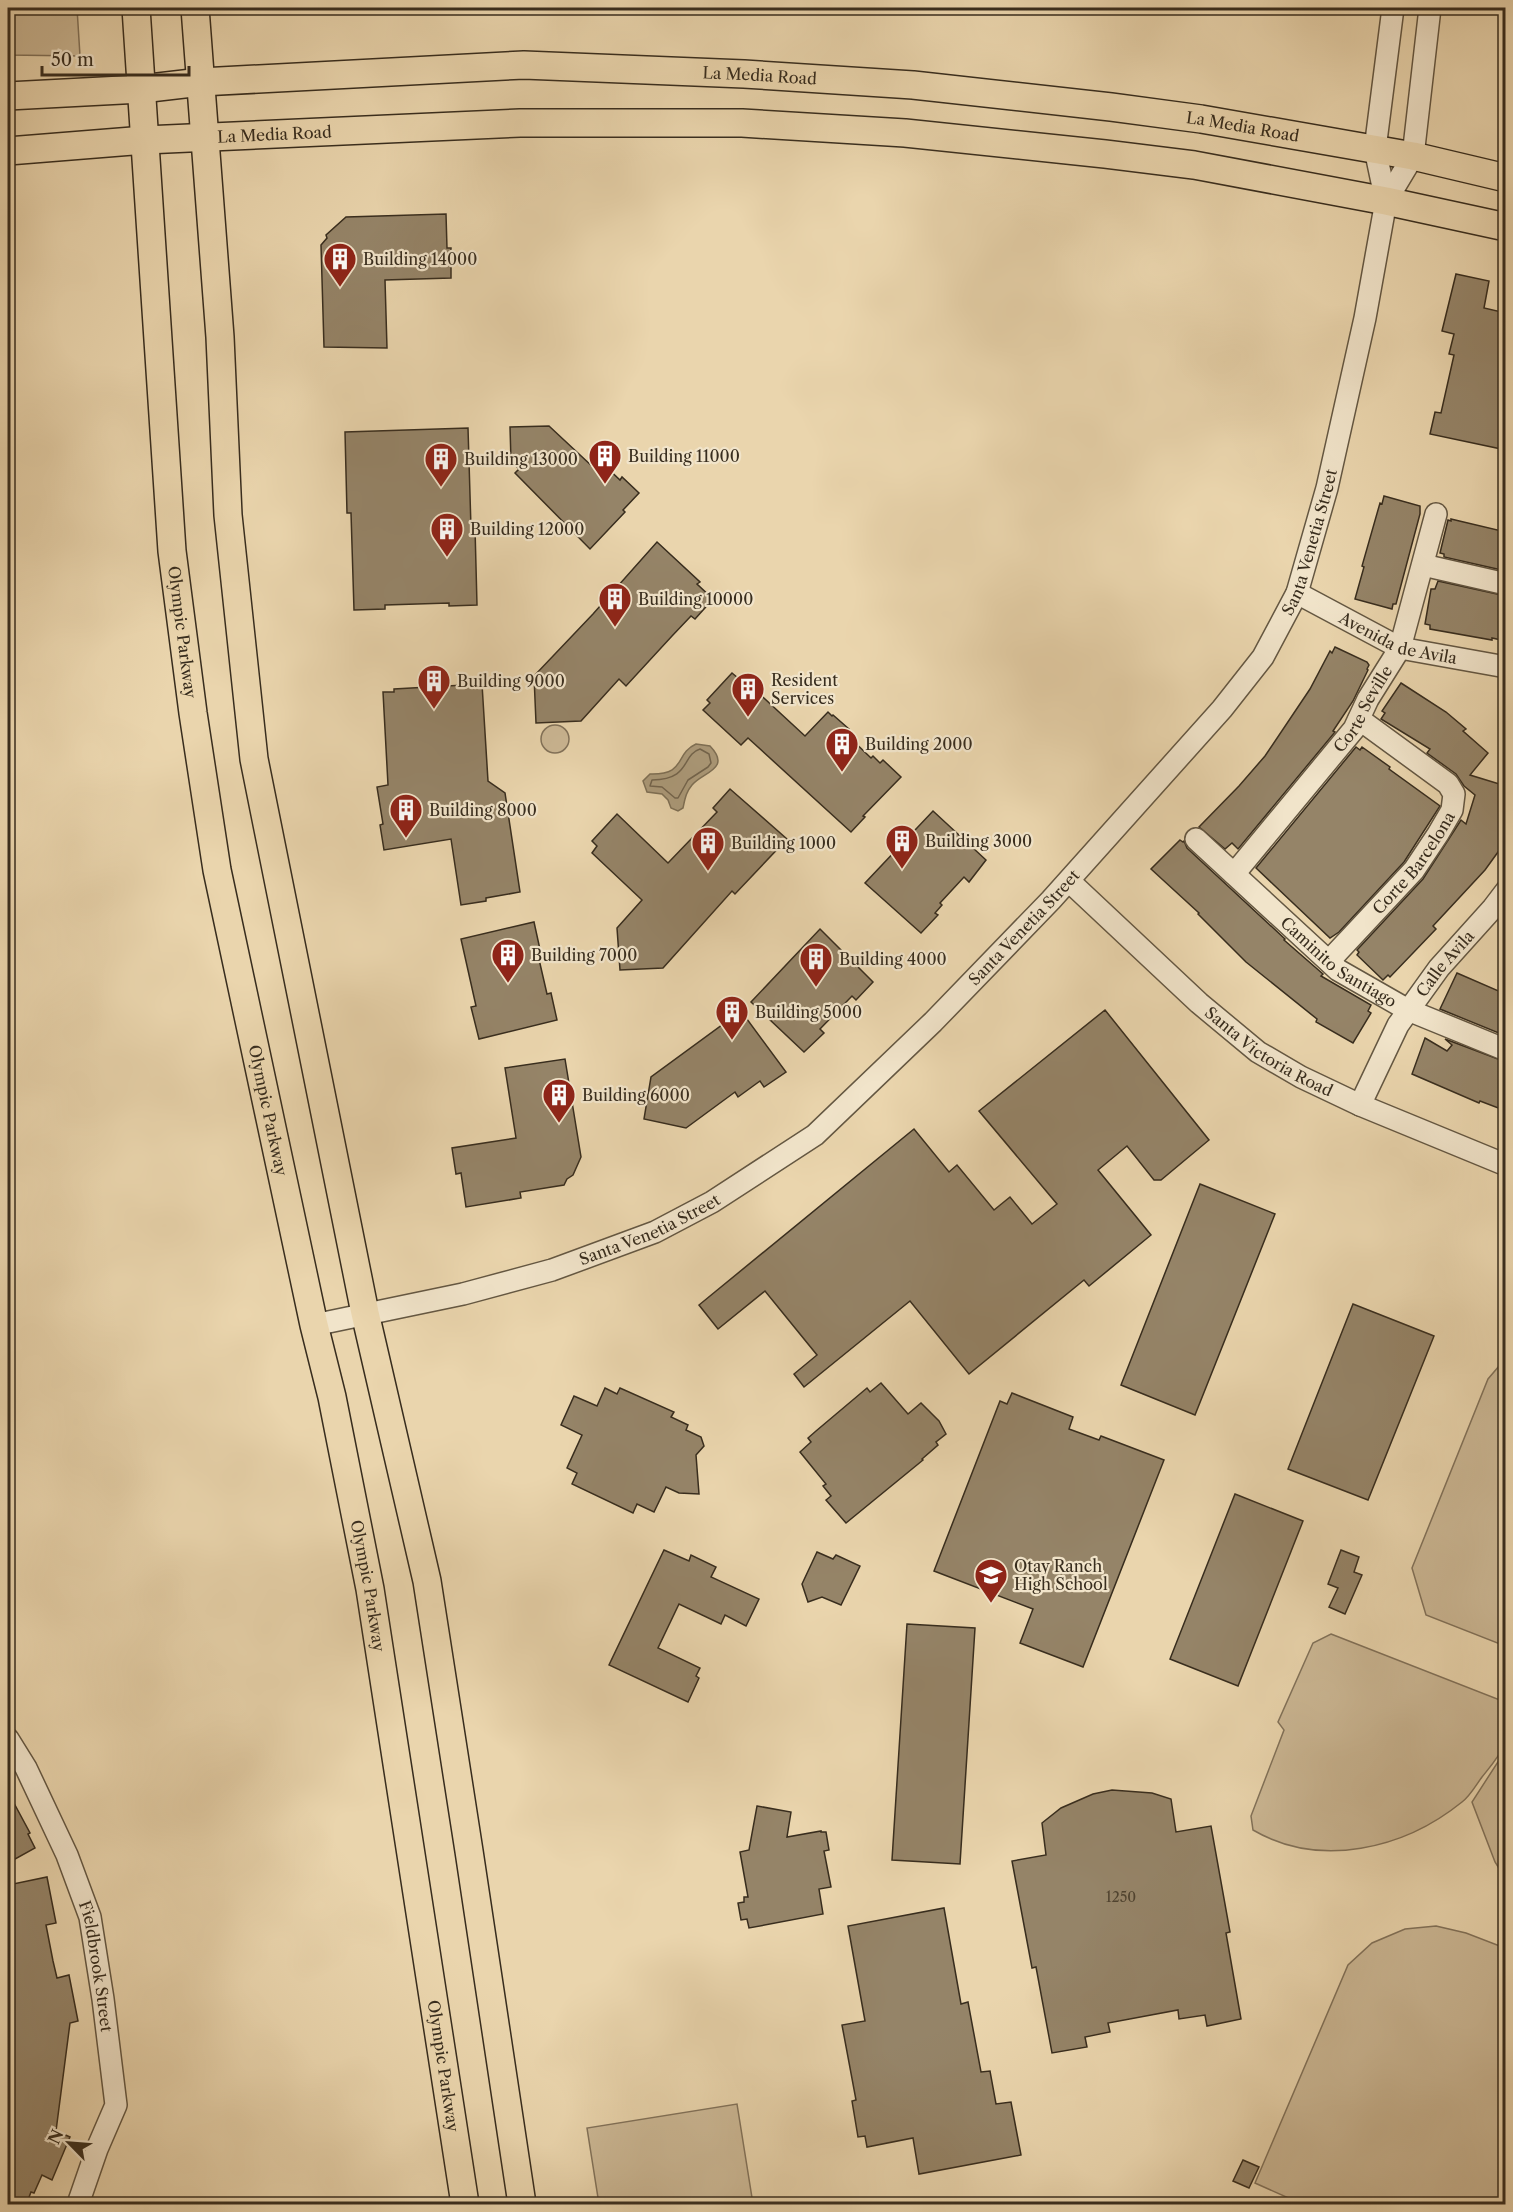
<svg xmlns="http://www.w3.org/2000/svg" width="1513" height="2212" font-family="'Libre Caslon Text',serif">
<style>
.green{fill:#ccb895;stroke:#82725a;stroke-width:1.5}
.water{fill:#ad9c7c;stroke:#7e7056;stroke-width:1.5}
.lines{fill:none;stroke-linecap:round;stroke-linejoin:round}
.shore{stroke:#72644d;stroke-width:1.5}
.building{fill:#958468;stroke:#382d1e;stroke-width:1.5}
.minor-casing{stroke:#645742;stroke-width:24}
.major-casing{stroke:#382d1e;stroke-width:30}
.minor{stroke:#f1e4ca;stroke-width:21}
.major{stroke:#ead5ad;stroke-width:27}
.labels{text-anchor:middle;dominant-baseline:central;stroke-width:4.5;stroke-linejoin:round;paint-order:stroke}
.number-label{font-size:14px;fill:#4f4330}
.street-label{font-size:16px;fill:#382d1e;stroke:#f1e4ca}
.poi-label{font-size:16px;fill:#382d1e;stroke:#f1e4ca;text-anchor:start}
</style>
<rect width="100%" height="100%" fill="#ead5ad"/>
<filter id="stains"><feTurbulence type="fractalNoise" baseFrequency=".00333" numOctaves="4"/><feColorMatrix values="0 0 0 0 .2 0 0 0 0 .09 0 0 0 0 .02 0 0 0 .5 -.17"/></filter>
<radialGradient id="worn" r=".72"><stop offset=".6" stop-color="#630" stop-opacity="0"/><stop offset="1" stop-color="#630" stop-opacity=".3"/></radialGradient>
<g class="green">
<path d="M8,8H77L80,56L8,55Z"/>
<circle cx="555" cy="739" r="14"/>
<path d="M1505,1359V1646L1426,1615L1412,1568L1488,1379Z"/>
<path d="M1331,1634L1505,1702C1506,1714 1509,1731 1505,1743C1500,1756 1490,1767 1482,1777C1476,1785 1470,1796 1462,1802C1404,1849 1320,1869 1253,1830L1251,1816L1284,1730L1278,1722L1313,1643Z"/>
<path d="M1505,1751V1878L1495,1862L1472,1802Z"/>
<path d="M1436,1926L1466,1933L1505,1948V2204H1302L1255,2183L1348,1965L1372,1943L1405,1929Z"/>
<path d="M737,2104L753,2204H599L587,2128Z"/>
</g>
<path class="water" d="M696,744L710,746C732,769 703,772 692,785C686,792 685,799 683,808L678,811L671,808L668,800L662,794L647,792L643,781L650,774C687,775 674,754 696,744Z"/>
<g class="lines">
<path class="shore" d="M700,749L709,754L711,763L708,767L688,780L678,798H675L662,787L650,786L652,780C692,779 681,755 700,749Z"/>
</g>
<g class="building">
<path d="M446,214L447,248H451V278L385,280L387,348L324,347L321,245L327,238L326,235L346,217Z"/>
<path d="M1456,274L1489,281L1484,308L1506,313V450L1430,434L1435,412L1441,413L1454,355L1449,354L1454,334L1442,331Z"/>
<path d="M549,426L594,468L601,462L620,480L622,477L639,493L623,510L625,512L590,549L515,473L519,469L511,461L510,427Z"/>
<path d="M468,428L471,528H475L477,605L449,606V603L385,605V609L354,610L351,513H347L345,432Z"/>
<path d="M1384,496L1420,506V514L1396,604H1393L1392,609L1355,599L1364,567L1362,566L1380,503L1382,504Z"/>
<path d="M1451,519L1506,532V571L1444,557V554L1440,553L1448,520L1451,521Z"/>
<path d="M657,542L700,582L697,584L713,599L695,619L691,616L672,636L626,686L619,679L581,721L536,723L534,676L593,614Z"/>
<path d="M1438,581L1506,596V641L1492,638V640L1430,629V625L1425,624L1431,589H1435Z"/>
<path d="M1335,647L1367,662L1369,665L1367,669L1368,670L1353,701L1333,731L1335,732L1238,849L1232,843L1225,849L1199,827L1239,786L1265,756L1310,689L1330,651L1332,653Z"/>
<path d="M732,673L738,678L740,676L805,736L828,712L832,716L833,715L849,729L845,733L871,758L873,756L880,763L883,760L901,777L863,816L865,817L851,832L748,738L741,745L703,710L710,703L707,700Z"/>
<path d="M1401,683L1446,712L1466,729L1463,731L1488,753L1470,775L1506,786V836L1498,852L1485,870L1433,926L1436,929L1390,977L1388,975L1383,980L1357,955L1359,952L1357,950L1423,879L1461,820L1466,824L1475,795L1464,786L1456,774L1427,753L1430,749L1381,719L1385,713L1382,711Z"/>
<path d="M482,684L488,781L505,793L520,892L486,898V901L461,905L451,839L384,850L380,825L383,824L377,787L388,785L383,692H394V689Z"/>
<path d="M1356,747L1360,750L1362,747L1390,767L1389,769L1440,806L1404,862L1339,932L1330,938L1256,868Z"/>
<path d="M730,789L787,839L735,894L732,891L663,968L620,970L617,928L642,900L592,853L597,846L592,841L617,814L668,863L717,812L713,808Z"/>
<path d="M933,811L986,860L969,882L964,877L940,903L942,905L935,913L938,915L921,933L865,883Z"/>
<path d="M1180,840L1183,842L1184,841L1187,848L1285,939L1284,940L1323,974L1321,976L1371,1005L1368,1011L1371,1013L1353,1043L1316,1022L1317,1019L1246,962L1198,914L1199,913L1151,869Z"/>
<path d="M534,922L541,954L538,955L547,994L551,993L557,1020L479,1039L471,1007L476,1006L461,939Z"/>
<path d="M820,929L873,982L856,1000L852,996L820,1029L824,1033L804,1052L751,1002Z"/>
<path d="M1457,973L1501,992L1500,994L1506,996V1036L1440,1009Z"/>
<path d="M1105,1010L1209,1140L1161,1180H1154L1127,1146L1098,1170L1151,1235L1089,1286L1084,1280L969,1374L910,1301L804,1387L794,1374L817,1355L765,1291L718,1329L699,1305L914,1129L949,1172L957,1165L994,1210L1010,1197L1032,1224L1057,1204L979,1111Z"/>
<path d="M741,1011L786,1072L764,1087L760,1081L738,1097L735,1092L686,1128L644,1119L651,1077Z"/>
<path d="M1425,1038L1447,1051L1452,1045L1445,1039L1506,1062V1111L1480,1101L1479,1103L1412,1074Z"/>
<path d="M565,1059L581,1157L573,1175L567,1179L564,1185L520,1192L521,1198L466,1207L461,1173L456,1174L452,1148L516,1138L505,1068Z"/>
<path d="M1200,1184L1275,1214L1195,1415L1121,1385Z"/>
<path d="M1353,1304L1434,1336L1368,1500L1288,1469Z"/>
<path d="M881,1383L908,1414L921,1403L939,1421L946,1434L936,1442L938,1445L922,1459L923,1460L846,1523L826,1500L831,1496L823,1486L826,1484L800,1452L811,1442L808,1438L816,1431L867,1388L870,1392Z"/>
<path d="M605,1388L617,1394L620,1388L674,1412L671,1417L688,1425L686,1430L701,1437L704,1446L696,1455L699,1494L679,1493L666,1487L654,1512L637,1504L633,1513L572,1484L577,1473L567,1468L582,1435L561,1425L574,1396L597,1406Z"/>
<path d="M1012,1393L1073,1417L1069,1429L1099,1440L1101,1436L1164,1460L1083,1667L1020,1643L1033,1609L934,1571L1000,1401L1007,1404Z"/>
<path d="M1235,1494L1303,1521L1238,1686L1170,1659Z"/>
<path d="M664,1550L689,1561L691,1555L716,1567L711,1577L759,1599L746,1626L725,1615L721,1624L679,1604L658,1648L700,1668L696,1676L699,1678L688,1702L609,1665Z"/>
<path d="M1341,1550L1359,1557L1354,1572L1362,1575L1345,1614L1329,1607L1338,1588L1328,1584Z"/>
<path d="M817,1552L833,1559L836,1555L860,1566L841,1605L822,1597L808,1602L802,1584Z"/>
<path d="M907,1624L975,1628L960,1864L892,1860Z"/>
<path d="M1112,1790L1152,1793L1171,1799L1176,1832L1211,1826L1230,1932L1226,1933L1241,2019L1207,2026L1205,2015L1179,2019L1178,2010L1108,2023L1110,2032L1085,2037L1087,2047L1052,2053L1036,1967L1032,1968L1012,1861L1046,1855L1042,1823L1061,1808L1093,1794Z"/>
<path d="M8,1792L30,1833L28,1834L35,1848L8,1863Z"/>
<path d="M757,1806L791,1812L787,1837L821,1831V1832H826L829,1850L824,1851L831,1887L819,1889L823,1914L749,1928L747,1919L741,1920L738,1903L744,1902V1897H748L740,1852L749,1850Z"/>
<path d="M47,1877L56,1923L46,1925L53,1961L57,1978L69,1975L78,2021L70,2023L56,2131L70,2137L52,2180L42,2175L34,2193L31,2192L26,2205H8V1885Z"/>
<path d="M944,1908L961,2004L968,2002L981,2072L990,2071L996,2104L1011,2102L1021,2155L919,2174L913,2138L867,2147L865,2136L858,2137L852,2101L856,2100L842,2025L865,2021L848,1926Z"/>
<path d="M1243,2160L1259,2167L1249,2188L1233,2181Z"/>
</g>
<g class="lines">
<g class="minor-casing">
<g id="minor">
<path d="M1386,201L1375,149L1393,8"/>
<path d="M1423,565L1506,584"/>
<path id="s1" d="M1297,593L1400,648L1506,667"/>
<path id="s2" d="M1196,839L1338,970L1408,1010L1506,1050"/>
<path id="s3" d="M1234,874L1354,729L1368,699L1400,648L1436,514"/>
<path id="s4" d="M1069,881L1199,1003L1258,1052L1301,1077L1360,1105L1506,1165"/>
<path id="s5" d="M1329,961L1414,870L1438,834L1452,810L1454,794L1448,784L1359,719"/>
<path id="s6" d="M1360,1105L1398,1025L1439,968L1493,908L1506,891"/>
<path id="s7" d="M314,1325L463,1294L552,1270L655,1232L712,1202L815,1135L933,1022L1051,900L1222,709L1263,657L1297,593L1327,488L1365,318L1386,201L1413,156L1430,8"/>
<path id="s8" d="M8,1739L26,1768L67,1855L90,1917L103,1999L116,2105L97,2149L78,2204"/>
</g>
</g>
<g class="major-casing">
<g id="major">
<path id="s9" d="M136,8L172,551L193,713L217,870L314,1325L332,1397L370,1589L465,2204"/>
<path d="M195,8L220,337L228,515L254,759L365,1313L427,1581L469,1851L522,2204"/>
<path id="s10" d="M8,96L141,89L201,82L524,65L744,74L913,85L1111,107L1201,119L1413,156L1506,178"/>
<path id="s11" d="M8,151L145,140L520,123H742L905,133L1105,154L1194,165L1386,201L1506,227"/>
</g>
</g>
<use href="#minor" class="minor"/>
<use href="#major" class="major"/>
</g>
<defs>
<g id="building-pin" transform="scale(1.725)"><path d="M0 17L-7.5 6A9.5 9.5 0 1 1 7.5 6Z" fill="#8f2418" stroke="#f1e4ca"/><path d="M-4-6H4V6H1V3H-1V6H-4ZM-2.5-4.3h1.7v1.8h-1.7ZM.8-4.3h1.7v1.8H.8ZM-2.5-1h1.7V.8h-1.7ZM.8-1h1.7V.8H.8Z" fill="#fff"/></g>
<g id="school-pin" transform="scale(1.725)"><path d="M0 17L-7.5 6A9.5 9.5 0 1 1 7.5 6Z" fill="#8f2418" stroke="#f1e4ca"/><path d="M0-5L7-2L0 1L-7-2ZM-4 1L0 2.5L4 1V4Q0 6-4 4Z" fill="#fff"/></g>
</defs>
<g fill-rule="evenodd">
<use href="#building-pin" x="340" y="259"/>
<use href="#building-pin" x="605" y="456"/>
<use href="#building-pin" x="441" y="459"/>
<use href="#building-pin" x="447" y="529"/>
<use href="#building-pin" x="615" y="599"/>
<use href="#building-pin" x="434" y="681"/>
<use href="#building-pin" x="748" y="689"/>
<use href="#building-pin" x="842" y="744"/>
<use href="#building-pin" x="406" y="810"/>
<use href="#building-pin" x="902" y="841"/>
<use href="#building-pin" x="708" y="843"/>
<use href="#building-pin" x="508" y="955"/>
<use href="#building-pin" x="816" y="959"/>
<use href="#building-pin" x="732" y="1012"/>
<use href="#building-pin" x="559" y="1095"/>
<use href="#school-pin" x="991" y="1575"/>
</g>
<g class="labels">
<g class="number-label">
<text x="1121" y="1897">1250</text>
</g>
<g class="street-label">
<text stroke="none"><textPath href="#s10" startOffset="753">La Media Road</textPath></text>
<text stroke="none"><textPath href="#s10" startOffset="1239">La Media Road</textPath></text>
<text stroke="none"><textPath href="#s11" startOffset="267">La Media Road</textPath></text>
<text stroke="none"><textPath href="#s7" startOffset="1322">Santa Venetia Street</textPath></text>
<text stroke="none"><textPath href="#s9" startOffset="626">Olympic Parkway</textPath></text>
<text stroke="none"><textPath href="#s1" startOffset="112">Avenida de Avila</textPath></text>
<text stroke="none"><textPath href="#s3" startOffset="210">Corte Seville</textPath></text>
<text stroke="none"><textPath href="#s5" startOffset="130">Corte Barcelona</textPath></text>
<text stroke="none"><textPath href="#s7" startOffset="836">Santa Venetia Street</textPath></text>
<text stroke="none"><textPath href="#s2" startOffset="189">Caminito Santiago</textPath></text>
<text stroke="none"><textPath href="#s6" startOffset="166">Calle Avila</textPath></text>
<text stroke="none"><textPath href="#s4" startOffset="264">Santa Victoria Road</textPath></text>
<text stroke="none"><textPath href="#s9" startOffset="1112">Olympic Parkway</textPath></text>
<text stroke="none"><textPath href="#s7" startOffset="350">Santa Venetia Street</textPath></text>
<text stroke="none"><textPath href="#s9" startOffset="1598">Olympic Parkway</textPath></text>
<text stroke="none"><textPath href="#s8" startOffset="246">Fieldbrook Street</textPath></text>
<text stroke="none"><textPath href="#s9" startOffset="2084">Olympic Parkway</textPath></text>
</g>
<g class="poi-label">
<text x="363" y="259">Building 14000</text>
<text x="628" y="456">Building 11000</text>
<text x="464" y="459">Building 13000</text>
<text x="470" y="529">Building 12000</text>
<text x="638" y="599">Building 10000</text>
<text x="771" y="680">Resident<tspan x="771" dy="18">Services</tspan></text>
<text x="457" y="681">Building 9000</text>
<text x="865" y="744">Building 2000</text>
<text x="429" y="810">Building 8000</text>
<text x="925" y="841">Building 3000</text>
<text x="731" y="843">Building 1000</text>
<text x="531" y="955">Building 7000</text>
<text x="839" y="959">Building 4000</text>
<text x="755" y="1012">Building 5000</text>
<text x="582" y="1095">Building 6000</text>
<text x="1014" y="1566">Otay Ranch<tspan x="1014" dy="18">High School</tspan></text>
</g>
</g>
<rect width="1513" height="2212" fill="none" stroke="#ead5ad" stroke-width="30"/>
<rect x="9" y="9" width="1495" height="2194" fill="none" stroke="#382d1e" stroke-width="3"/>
<rect x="15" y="15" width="1483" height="2182" fill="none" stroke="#382d1e" stroke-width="1.5"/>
<g transform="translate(69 2143) rotate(295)" stroke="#f1e4ca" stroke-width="4.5" paint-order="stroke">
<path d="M0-4.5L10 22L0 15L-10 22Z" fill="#382d1e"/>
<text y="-9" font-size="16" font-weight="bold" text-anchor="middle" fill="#382d1e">N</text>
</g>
<path d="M42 66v9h147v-9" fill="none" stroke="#382d1e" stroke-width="3"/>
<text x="51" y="66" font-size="18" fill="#382d1e" stroke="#f1e4ca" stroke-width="4.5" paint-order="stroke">50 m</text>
<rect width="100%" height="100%" filter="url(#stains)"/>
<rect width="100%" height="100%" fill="url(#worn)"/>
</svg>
